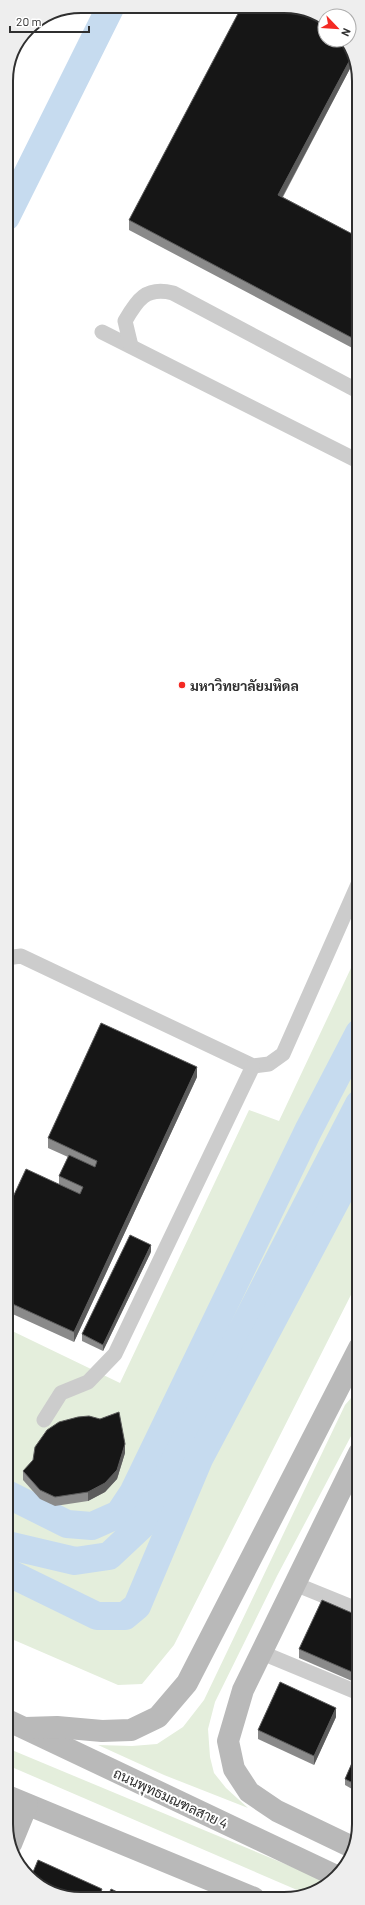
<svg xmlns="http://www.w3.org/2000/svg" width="365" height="1905" font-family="Barlow,Sarabun,sans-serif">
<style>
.green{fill:#e4eedc}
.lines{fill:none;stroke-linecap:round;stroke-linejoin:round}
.canal{stroke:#c6dbef;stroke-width:28}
.lane{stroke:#ccc;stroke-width:15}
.secondary{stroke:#b9b9b9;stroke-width:22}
.wall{fill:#8a8a8a}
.shaded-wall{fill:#5c5c5c}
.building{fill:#161616;stroke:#5c5c5c}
.poi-dot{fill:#f42923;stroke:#fff;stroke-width:1.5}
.labels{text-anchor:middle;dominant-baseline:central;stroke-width:4;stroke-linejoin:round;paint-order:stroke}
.poi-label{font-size:14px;font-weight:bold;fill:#2f2f2f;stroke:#fff;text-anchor:start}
.street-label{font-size:14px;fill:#2f2f2f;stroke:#fff}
.rim{fill:none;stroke:#2f2f2f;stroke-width:2}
</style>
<rect width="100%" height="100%" fill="#fff"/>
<g class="green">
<path d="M359,951V1279L174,1645L142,1684L118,1685L7,1637L6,1328L120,1383L249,1110L279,1121Z"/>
<path d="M351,1398L359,1402V1421L277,1576L215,1702L208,1729L210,1757L214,1773L226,1788L248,1808L164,1775L98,1745L132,1746L157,1744L183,1727L204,1700L345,1405Z"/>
<path d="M7,1748L326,1881L304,1893L7,1765Z"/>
</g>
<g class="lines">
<g class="canal">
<path d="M6,217L111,6"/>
<path d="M7,1494L67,1524L92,1526L119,1514L133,1493L308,1131L359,1033"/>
<path d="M7,1545L75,1561L109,1556L141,1526L359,1104"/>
<path d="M7,1572L97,1616H125L137,1606L199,1459L359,1157"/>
</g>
<g class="lane">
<path d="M102,332L358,461"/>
<path d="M131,346L125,321C137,300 146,286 173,293L358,391"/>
<path d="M6,958L21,956L253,1066L269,1064L283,1054L359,882"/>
<path d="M44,1420L61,1393L88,1382L115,1354L253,1066"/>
<path d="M295,1584L359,1610"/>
<path d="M260,1652L359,1693"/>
</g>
<g class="secondary">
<path d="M7,1720L336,1876"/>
<path d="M25,1728L57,1727L102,1731L131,1730L158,1717L187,1683L359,1348"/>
<path d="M7,1796L254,1898"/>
<path d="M11,1844L27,1805"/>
<path d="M352,1847L277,1811L249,1792L234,1769L228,1741L243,1690L359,1453"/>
</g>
</g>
<g class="wall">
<path d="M344,40L354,61L283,197L358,237V351L129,230V220Z"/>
<path d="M197,1077L74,1342L6,1311V1212L59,1184V1176L68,1157L48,1148V1138Z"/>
<path d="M151,1252L103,1351L82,1341V1334Z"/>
<path d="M125,1453L117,1479L105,1492L88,1501L55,1506L40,1499L23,1480V1471Z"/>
<path d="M359,1616V1684L299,1658V1649Z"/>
<path d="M336,1717L314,1765L258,1739V1730Z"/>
<path d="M359,1747V1793L345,1785V1779Z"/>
</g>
<g class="shaded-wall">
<path d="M352,56L354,61L278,205V195Z"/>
<path d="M197,1067V1077L74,1342V1332Z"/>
<path d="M151,1245V1252L103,1351V1345Z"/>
<path d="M125,1444V1453L117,1479L105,1492L88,1501V1492Z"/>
<path d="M336,1708V1717L314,1765V1756Z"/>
<path d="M102,1889V1895L101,1898H98Z"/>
</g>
<g class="building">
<path d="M241,8H303L325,22V40H344L352,56L278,195L358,237V341L129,220Z"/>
<path d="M101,1023L197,1067L74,1332L6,1301V1212L26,1169L80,1194L83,1187L59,1176L69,1155L95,1167L97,1161L48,1138Z"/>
<path d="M130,1235L151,1245L103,1345L82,1334Z"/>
<path d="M119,1412L125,1444L117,1470L105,1483L88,1492L55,1497L40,1490L23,1471L33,1460L35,1447L47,1430L59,1422L78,1417L89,1416L100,1419Z"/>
<path d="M322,1600L359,1616V1675L299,1649Z"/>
<path d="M280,1682L336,1708L314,1756L258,1730Z"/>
<path d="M359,1747V1786L345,1779Z"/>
<path d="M38,1860L102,1889L98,1898H66L31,1877Z"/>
<path d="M111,1889L130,1898H107Z"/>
</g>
<circle class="poi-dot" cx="182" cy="685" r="4"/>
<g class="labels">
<g class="poi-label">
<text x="190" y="685">มหาวิทยาลัยมหิดล</text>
</g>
<g class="street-label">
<text transform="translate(171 1798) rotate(25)">ถนนพุทธมณฑลสาย 4</text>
</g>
</g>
<path d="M0 0H365V1905H0ZM81 13H284A68 68 0 0 1 352 81V1824A68 68 0 0 1 284 1892H81A68 68 0 0 1 13 1824V81A68 68 0 0 1 81 13Z" fill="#eee" fill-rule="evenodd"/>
<path class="rim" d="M81 13H284A68 68 0 0 1 352 81V1824A68 68 0 0 1 284 1892H81A68 68 0 0 1 13 1824V81A68 68 0 0 1 81 13Z"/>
<g transform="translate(337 28) rotate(115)"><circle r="19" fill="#ffffff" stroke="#acacac"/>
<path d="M0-3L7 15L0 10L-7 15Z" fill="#f42923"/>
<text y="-6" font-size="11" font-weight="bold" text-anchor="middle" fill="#2f2f2f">N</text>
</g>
<path d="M10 26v6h79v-6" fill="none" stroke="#2f2f2f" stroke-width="2"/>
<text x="16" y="26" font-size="12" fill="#2f2f2f" stroke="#ffffff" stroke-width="3" paint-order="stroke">20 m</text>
</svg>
